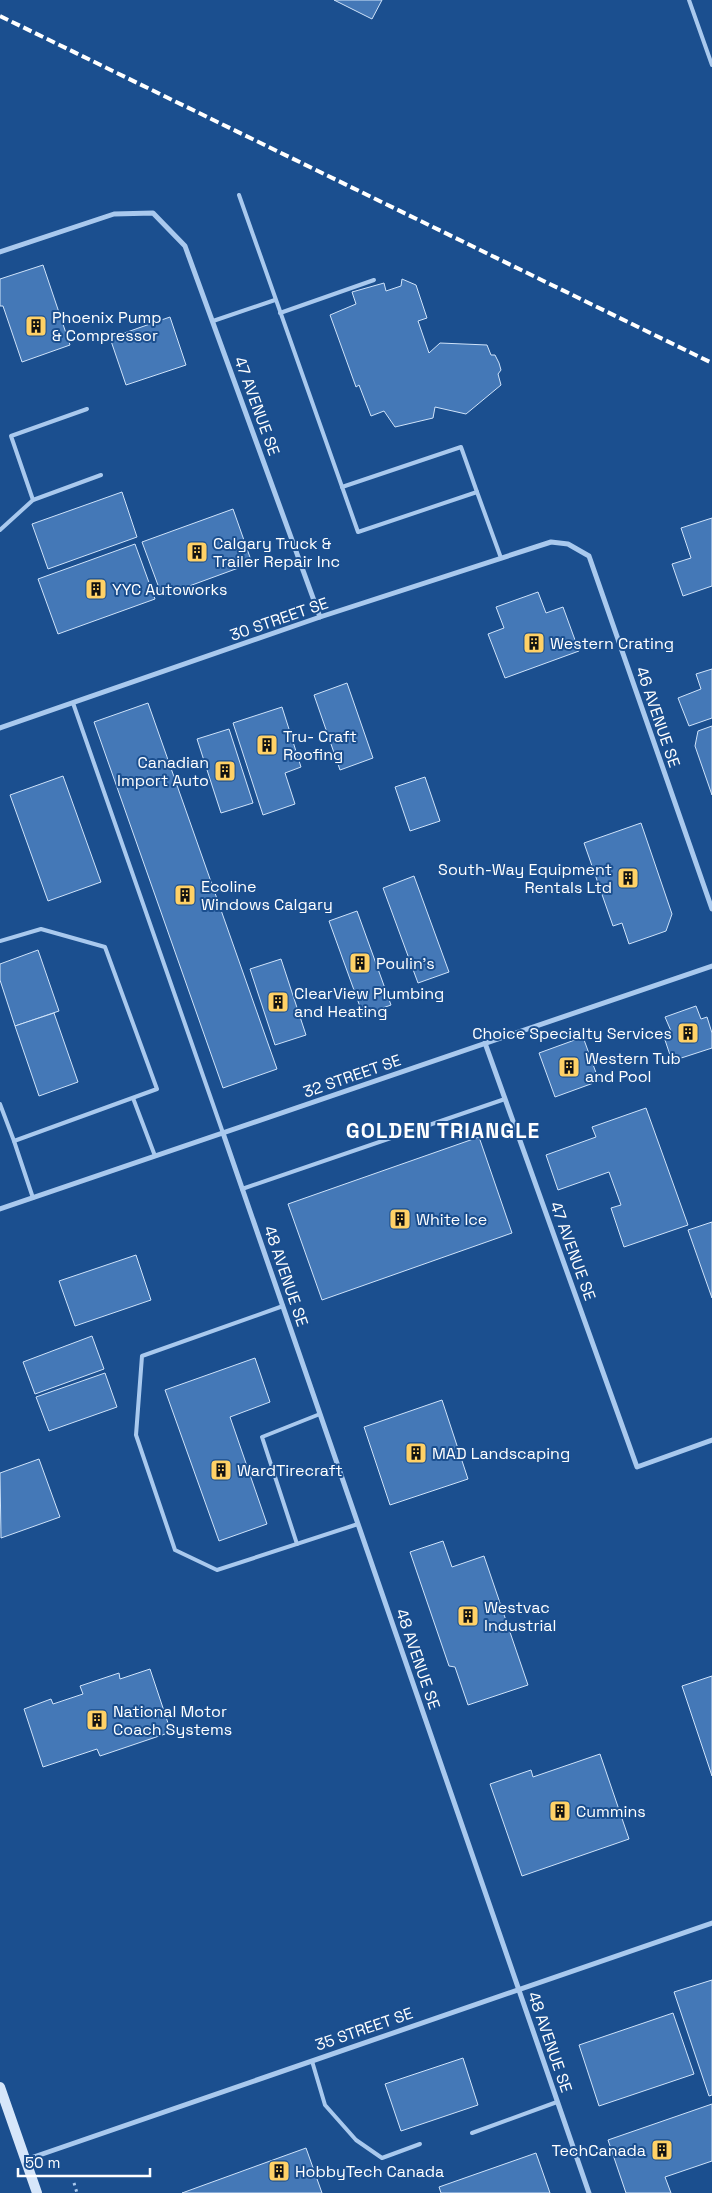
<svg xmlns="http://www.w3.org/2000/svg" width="712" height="2193" font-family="'Space Grotesk',sans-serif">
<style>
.building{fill:#4478b7;stroke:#cfe3fa}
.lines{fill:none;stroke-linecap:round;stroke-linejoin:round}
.path{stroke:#a9c9ee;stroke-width:3;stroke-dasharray:2.5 4;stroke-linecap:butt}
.lane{stroke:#a9c9ee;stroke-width:4}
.street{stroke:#a9c9ee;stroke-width:5}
.secondary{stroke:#d6e6fa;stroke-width:10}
.rail{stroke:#fff;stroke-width:4;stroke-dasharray:9 4;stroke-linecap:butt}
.labels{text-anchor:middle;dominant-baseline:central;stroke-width:4;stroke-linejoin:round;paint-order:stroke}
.poi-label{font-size:16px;fill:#fff;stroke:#1b4f8f;text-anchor:start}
.street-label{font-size:16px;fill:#fff;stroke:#1b4f8f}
.district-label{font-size:21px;font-weight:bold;letter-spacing:1px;fill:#fff;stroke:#1b4f8f}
</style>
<rect width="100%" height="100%" fill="#1b4f8f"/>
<g class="building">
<path d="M334,0H382L372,19Z"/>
<path d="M43,265L70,345L22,362L3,306H0V279Z"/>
<path d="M402,279L416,285L427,318L418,321L429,353L440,343L487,345L491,355H495L499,363L501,370L498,374L501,385L466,414L435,407L433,418L395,427L384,411L371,416L359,385L356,387L330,315L356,304L352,292L384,283L386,291L401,286Z"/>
<path d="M170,317L186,365L126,385L110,338Z"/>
<path d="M122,492L137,537L48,569L32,524Z"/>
<path d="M233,509L252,563L162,596L142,542Z"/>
<path d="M712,518V586L683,596L672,564L691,558L681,528Z"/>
<path d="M135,544L155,599L58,634L38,579Z"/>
<path d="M538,592L546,613L563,607L579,651L505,678L488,634L504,628L496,607Z"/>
<path d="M712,669V718L689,726L678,698L701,689L696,674Z"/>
<path d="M347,683L373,758L340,770L314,695Z"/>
<path d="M148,703L277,1069L223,1088L94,722Z"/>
<path d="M282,707L301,767L285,773L295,804L263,815L233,723Z"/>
<path d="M712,726V795L695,746L698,731Z"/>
<path d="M229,729L253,803L221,813L197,739Z"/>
<path d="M63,776L101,882L48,901L10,795Z"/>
<path d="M425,777L440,821L410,831L395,787Z"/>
<path d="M641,823L672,914L666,931L629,944L622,923L613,926L584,843Z"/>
<path d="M414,876L449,972L418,983L383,888Z"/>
<path d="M357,911L391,1005L363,1015L329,921Z"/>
<path d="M38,950L59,1011L15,1026L0,980V964Z"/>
<path d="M281,959L306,1035L275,1045L250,969Z"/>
<path d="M696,1006L701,1019L707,1017L712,1033V1048L672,1061L663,1034L671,1031L665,1017Z"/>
<path d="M54,1013L78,1082L39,1096L15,1026Z"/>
<path d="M583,1037L599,1081L555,1097L539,1053Z"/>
<path d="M646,1108L688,1225L624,1247L611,1208L621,1205L609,1172L558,1190L546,1155L596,1137L592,1127Z"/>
<path d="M479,1137L512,1233L322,1300L288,1204Z"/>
<path d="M712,1222V1298L688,1230Z"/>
<path d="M136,1255L151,1300L75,1326L59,1281Z"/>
<path d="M92,1336L104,1369L35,1394L23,1362Z"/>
<path d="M255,1358L270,1402L230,1417L267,1524L219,1541L165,1390Z"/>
<path d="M105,1373L117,1407L49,1431L36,1397Z"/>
<path d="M442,1400L468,1479L390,1505L364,1427Z"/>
<path d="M39,1459L60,1517L1,1538L0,1473Z"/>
<path d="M443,1541L452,1567L484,1556L528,1685L468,1705L455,1667L449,1666L410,1552Z"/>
<path d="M150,1669L171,1732L100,1756L97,1749L43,1767L24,1709L51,1699L53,1704L83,1694L80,1686L119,1673L120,1679Z"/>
<path d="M712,1676V1776L682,1686Z"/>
<path d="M600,1754L629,1839L522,1876L490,1784L531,1770L533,1777Z"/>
<path d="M712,1980V2095L709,2096L674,1992Z"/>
<path d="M673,2013L694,2074L599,2106L579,2045Z"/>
<path d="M463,2058L478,2105L401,2131L385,2084Z"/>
<path d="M712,2104V2161L665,2177L671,2193H626L608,2140Z"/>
<path d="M306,2148L322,2193H182Z"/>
<path d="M536,2153L550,2193H441L439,2187Z"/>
</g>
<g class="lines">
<path class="path" d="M74,2183L77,2193"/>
<g class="lane">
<path d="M689,0L712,65"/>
<path d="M239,195L358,532L477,492L501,558"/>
<path d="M280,313L374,280"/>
<path d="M213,321L275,300"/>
<path d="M342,487L461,447L477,492"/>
<path d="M33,500L11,436L87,409"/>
<path d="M0,530L33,500L101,475"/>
<path d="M73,703L223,1133"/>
<path d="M0,941L41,929L105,947L157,1089L14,1141L0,1104"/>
<path d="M133,1098L155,1156"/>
<path d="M14,1141L33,1198"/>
<path d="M242,1189L505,1099"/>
<path d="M283,1306L142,1356L136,1435L175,1550L217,1570L358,1524"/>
<path d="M297,1544L262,1437L320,1414"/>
<path d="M312,2061L325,2105L356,2140L382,2158L420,2144"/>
<path d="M472,2133L557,2102"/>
</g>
<g class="street">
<path d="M0,252L114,214L153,213L185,246L320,617"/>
<path d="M0,728L320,617L551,542L568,544L589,556L712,909"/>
<path d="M485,1043L637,1467L712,1440"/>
<path d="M223,1133L589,2193"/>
<path d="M0,1209L712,966"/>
<path d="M25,2160L712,1923"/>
</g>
<path class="secondary" d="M0,2087L37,2193"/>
<path class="rail" d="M0,16L712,363"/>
</g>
<defs>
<g id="building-square" transform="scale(1.125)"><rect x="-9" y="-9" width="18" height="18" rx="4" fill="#ffd166" stroke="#1b4f8f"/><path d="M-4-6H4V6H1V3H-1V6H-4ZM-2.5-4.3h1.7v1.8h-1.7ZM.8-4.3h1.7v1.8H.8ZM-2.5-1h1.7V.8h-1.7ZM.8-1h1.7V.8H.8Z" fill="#111"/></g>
</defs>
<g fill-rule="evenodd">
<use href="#building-square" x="36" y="326"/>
<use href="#building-square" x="197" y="552"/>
<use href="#building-square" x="96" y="589"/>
<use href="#building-square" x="534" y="643"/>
<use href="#building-square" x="267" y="745"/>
<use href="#building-square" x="225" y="771"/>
<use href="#building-square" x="628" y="878"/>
<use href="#building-square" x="185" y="895"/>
<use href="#building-square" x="360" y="963"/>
<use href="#building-square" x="278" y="1002"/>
<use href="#building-square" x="688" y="1033"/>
<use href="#building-square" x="569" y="1067"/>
<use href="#building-square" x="400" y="1219"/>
<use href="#building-square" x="416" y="1453"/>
<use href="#building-square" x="221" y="1470"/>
<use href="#building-square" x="468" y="1616"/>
<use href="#building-square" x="97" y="1720"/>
<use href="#building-square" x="560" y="1811"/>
<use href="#building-square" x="662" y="2150"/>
<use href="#building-square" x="279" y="2171"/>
</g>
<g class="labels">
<g class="poi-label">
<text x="52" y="317">Phoenix Pump<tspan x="52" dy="18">&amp; Compressor</tspan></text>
<text x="213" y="543">Calgary Truck &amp;<tspan x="213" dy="18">Trailer Repair Inc</tspan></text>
<text x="112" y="589">YYC Autoworks</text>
<text x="550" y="643">Western Crating</text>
<text x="283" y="736">Tru- Craft<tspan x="283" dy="18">Roofing</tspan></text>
<text x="209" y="762" text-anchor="end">Canadian<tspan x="209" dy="18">Import Auto</tspan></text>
<text x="612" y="869" text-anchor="end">South-Way Equipment<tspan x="612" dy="18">Rentals Ltd</tspan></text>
<text x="201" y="886">Ecoline<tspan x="201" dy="18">Windows Calgary</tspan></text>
<text x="376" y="963">Poulin's</text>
<text x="294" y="993">ClearView Plumbing<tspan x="294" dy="18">and Heating</tspan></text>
<text x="672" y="1033" text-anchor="end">Choice Specialty Services</text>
<text x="585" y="1058">Western Tub<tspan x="585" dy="18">and Pool</tspan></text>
<text x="416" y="1219">White Ice</text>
<text x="432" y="1453">MAD Landscaping</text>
<text x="237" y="1470">WardTirecraft</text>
<text x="484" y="1607">Westvac<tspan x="484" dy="18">Industrial</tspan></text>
<text x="113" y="1711">National Motor<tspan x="113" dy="18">Coach Systems</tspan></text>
<text x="576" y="1811">Cummins</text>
<text x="646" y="2150" text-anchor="end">TechCanada</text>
<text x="295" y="2171">HobbyTech Canada</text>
</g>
<g class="street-label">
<text transform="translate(257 406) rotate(70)">47 AVENUE SE</text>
<text transform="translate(279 619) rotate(-19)">30 STREET SE</text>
<text transform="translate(658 717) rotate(71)">46 AVENUE SE</text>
<text transform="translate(352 1076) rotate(-19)">32 STREET SE</text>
<text transform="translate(573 1251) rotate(70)">47 AVENUE SE</text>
<text transform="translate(286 1276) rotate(71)">48 AVENUE SE</text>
<text transform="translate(418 1659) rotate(71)">48 AVENUE SE</text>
<text transform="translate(364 2029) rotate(-19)">35 STREET SE</text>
<text transform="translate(550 2042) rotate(71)">48 AVENUE SE</text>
</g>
<g class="district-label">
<text x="443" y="1130">GOLDEN TRIANGLE</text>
</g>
</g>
<path d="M18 2168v8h132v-8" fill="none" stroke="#ffffff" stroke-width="2.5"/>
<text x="25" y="2168" font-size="15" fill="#ffffff" stroke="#1b4f8f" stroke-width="4" paint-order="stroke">50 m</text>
</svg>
